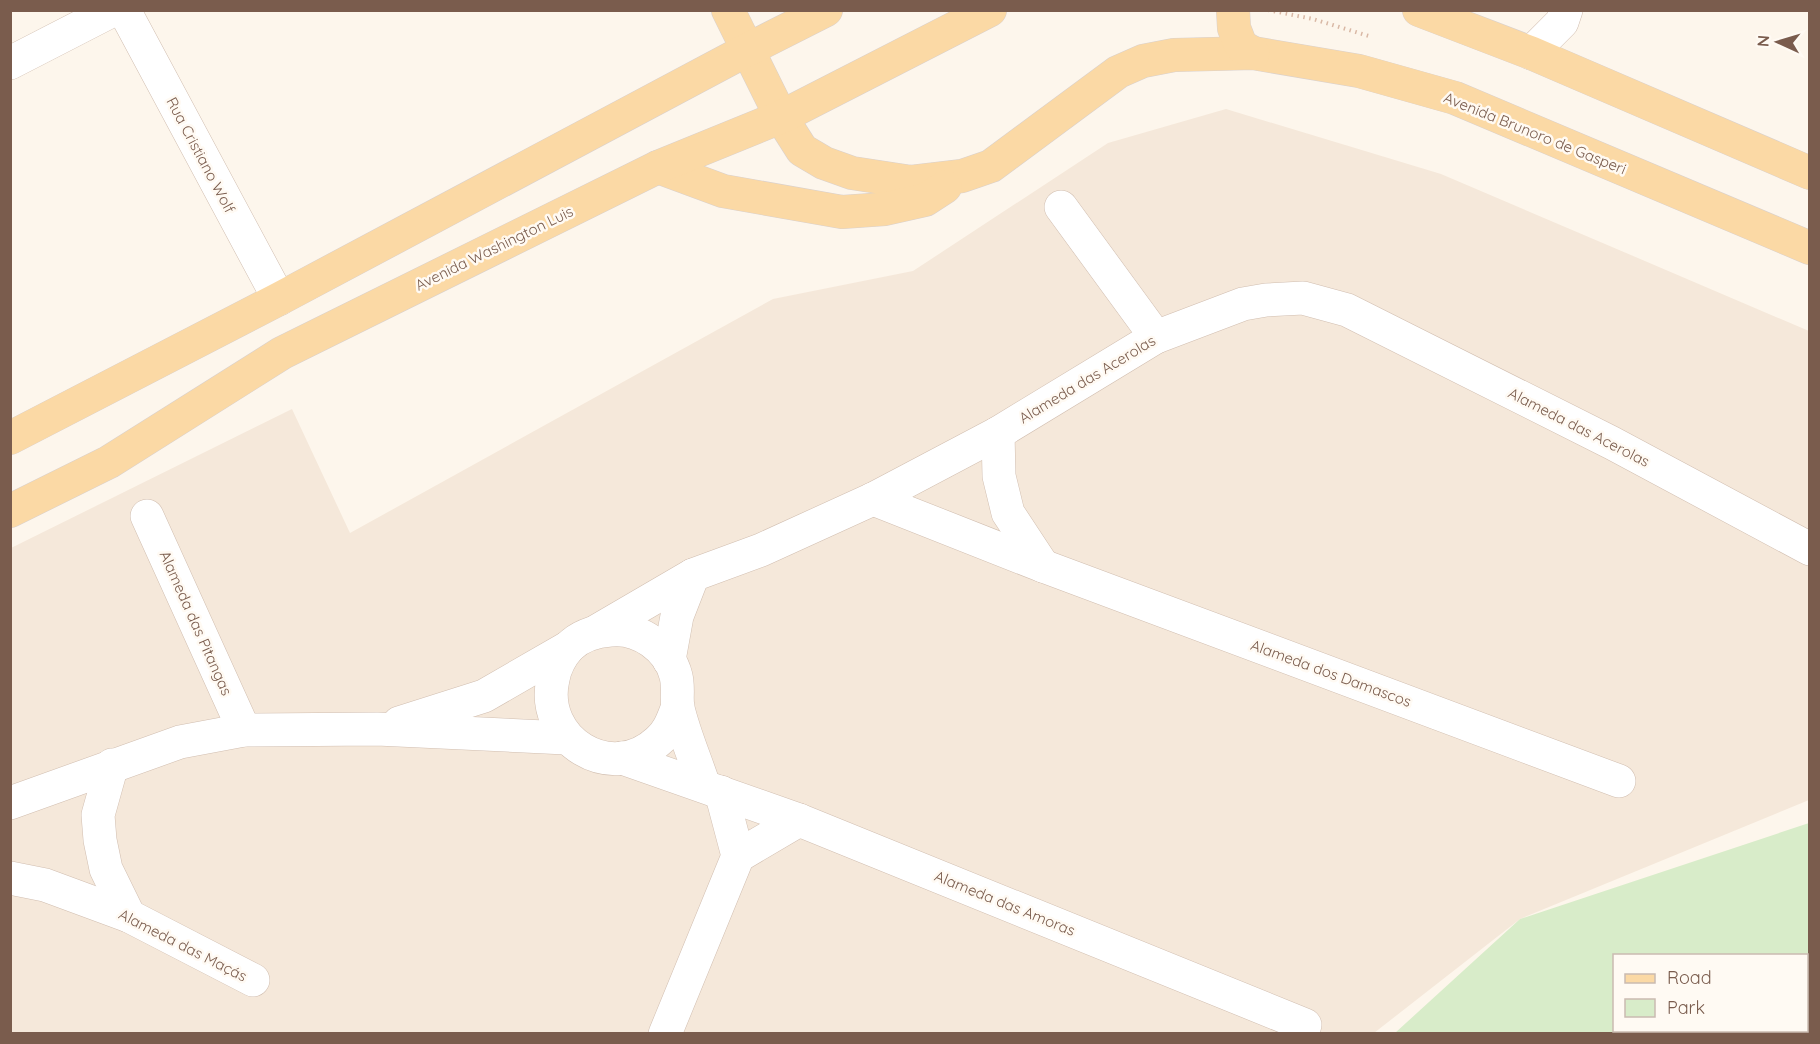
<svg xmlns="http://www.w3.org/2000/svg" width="1820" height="1044" font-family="Quicksand,sans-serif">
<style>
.residential{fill:#f5e8da}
.green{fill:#d8ecc9;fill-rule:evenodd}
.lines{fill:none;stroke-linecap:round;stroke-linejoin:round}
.stream{stroke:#a5d3da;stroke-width:10}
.minor-casing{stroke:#d1beb0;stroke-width:34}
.major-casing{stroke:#dad1cd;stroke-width:34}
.path{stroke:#d9b8a5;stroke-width:4;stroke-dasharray:1.5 4.5;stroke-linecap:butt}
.minor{stroke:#fff;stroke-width:33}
.major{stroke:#fbd9a5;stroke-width:33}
.labels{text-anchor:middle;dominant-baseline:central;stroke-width:5;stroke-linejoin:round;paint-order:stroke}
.street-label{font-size:15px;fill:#7a5c4d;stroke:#fffaf3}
</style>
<rect width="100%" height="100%" fill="#fdf6ec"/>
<path class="residential" d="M1226,109L1441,174L1809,331V800L1520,919L1374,1033L11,1034V548L292,409L350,533L773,299L913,271L1108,143Z"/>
<path class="green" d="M1809,823V1033H1395L1520,919ZM1614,956H1806V1030H1614Z"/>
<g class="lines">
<g class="stream">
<path d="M1806,975H1810"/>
<path d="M1622,1034L1625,1030"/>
</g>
<g class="minor-casing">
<g id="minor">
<path d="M124,10L279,299"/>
<path d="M1531,53L1562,22L1566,10"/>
<path d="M10,63L113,10"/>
<path d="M1061,207L1156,337"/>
<path d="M998,433L999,476L1008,513L1043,566"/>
<path d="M873,499L1043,566L1619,781"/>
<path d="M147,516L244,730"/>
<path d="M597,631L693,575L761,550L873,499L998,433L1156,337L1243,304L1266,300L1303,298L1347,310L1612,443L1810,549"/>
<path d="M669,660L677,616L693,575"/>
<path d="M678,706C673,719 669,732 658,741C611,785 539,740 553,679C555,668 561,656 569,647C580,636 596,631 611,630C639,627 669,648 676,676C679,688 676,698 678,708C684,734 696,761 704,786"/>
<path d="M399,723L484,696L569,647"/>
<path d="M622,758L799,820L1305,1025"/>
<path d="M112,765L98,815L100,840L106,869L129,916"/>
<path d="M10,803L180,742L244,730L377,729L566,738"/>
<path d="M738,856L799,820"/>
<path d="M10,878L45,885L129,916L253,980"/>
<path d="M665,1034L738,856L721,792"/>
</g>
</g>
<g class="major-casing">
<g id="major">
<path d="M728,10L781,117L802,150L824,163L852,173L911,182L962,176L991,166L1118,72L1143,61L1174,55L1253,53L1359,71L1455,98L1810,248"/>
<path d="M1233,10L1234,28L1241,46L1253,53"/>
<path d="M1419,10L1531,53L1810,173"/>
<path d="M658,167L723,191L842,212L885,209L925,200L945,187"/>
<path d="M10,438L279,299L747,50L826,10"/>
<path d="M10,511L109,462L282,353L658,167L781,117L990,10"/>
</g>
</g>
<path class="path" d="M1268,10L1313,19L1369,36"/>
<use href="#minor" class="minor"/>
<use href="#major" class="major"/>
</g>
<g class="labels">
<g class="street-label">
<text transform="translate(1535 133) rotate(22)">Avenida Brunoro de Gasperi</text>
<text transform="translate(201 155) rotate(62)">Rua Cristiano Wolf</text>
<text transform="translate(494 248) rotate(-26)">Avenida Washington Luis</text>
<text transform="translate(1087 379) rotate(-31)">Alameda das Acerolas</text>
<text transform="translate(1579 427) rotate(27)">Alameda das Acerolas</text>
<text transform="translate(196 623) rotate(66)">Alameda das Pitangas</text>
<text transform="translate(1331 673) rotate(20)">Alameda dos Damascos</text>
<text transform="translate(1005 903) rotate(22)">Alameda das Amoras</text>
<text transform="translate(183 945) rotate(27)">Alameda das Maçás</text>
</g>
</g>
<rect width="1820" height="1044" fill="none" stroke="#7a5c4d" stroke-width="24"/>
<rect x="1613" y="954" width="195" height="78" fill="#fffaf3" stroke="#cabbb1" stroke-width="1.5"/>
<rect x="1625" y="974" width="30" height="9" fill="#fbd9a5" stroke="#cabbb1" stroke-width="1.5"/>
<text x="1667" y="984" font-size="18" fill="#7a5c4d">Road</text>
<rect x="1625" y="999" width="30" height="18" fill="#d8ecc9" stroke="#cabbb1" stroke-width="1.5"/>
<text x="1667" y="1014" font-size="18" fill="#7a5c4d">Park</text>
<g transform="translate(1778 42) rotate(274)" stroke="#fffaf3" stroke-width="4.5" paint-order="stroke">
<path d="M0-4.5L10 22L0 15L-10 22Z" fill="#7a5c4d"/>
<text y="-9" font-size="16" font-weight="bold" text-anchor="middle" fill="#7a5c4d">N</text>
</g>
</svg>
